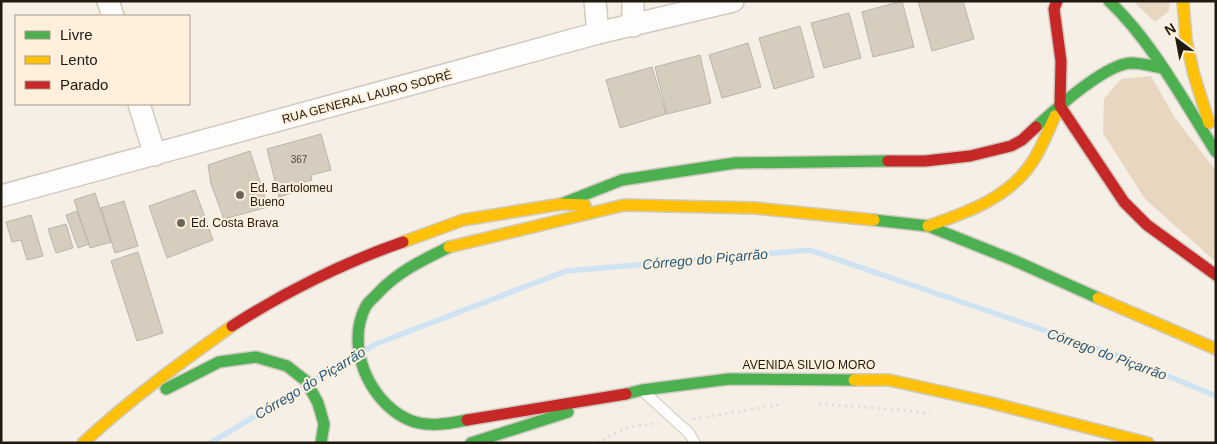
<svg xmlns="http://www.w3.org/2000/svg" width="1217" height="444" font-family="Arial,sans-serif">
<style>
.garden{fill:#e7d6c0}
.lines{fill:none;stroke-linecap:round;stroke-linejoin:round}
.stream{stroke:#cfe3f2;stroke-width:5.5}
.building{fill:#d7cdbe;stroke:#bab4ab}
.lane-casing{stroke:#d0cac1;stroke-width:12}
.street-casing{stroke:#d0cac1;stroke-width:24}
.fast-casing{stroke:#d0cac1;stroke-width:14}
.slow-casing{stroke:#d0cac1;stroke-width:14}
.jam-casing{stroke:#d0cac1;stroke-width:14}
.path{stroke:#e1dfdc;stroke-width:3;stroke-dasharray:2.5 4;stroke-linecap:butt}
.lane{stroke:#fefdfb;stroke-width:10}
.street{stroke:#fefdfb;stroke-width:21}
.fast{stroke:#4caf50;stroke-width:11}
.slow{stroke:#ffc107;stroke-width:11}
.jam{stroke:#c62828;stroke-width:11}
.poi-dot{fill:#6b655b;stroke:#fef0dd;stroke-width:2}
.labels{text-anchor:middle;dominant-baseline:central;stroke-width:4;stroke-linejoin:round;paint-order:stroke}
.number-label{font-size:10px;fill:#4e473c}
.street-label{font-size:12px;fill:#201a11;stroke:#fef0dd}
.poi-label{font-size:12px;fill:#201a11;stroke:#fef0dd;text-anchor:start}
.water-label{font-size:14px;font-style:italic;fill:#1e5b81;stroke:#fef0dd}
</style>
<rect width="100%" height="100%" fill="#f6efe5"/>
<g class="garden">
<path d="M1133,1H1170L1169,11L1155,22Z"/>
<path d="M1151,76L1175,118L1216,171V262L1145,199L1103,133L1104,99L1121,79Z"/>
</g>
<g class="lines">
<g class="stream">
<path d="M367,349L376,344L566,271L810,250L1122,357L1216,396"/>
<path d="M313,381L352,358"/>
<path d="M210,443L301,389"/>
</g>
</g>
<g class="building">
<path d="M902,1L914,47L873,57L862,12Z"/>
<path d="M918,1H963L974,39L932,51Z"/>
<path d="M849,13L861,58L824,68L811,23Z"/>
<path d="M800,26L814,77L774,89L759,38Z"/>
<path d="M748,43L761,87L722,98L709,55Z"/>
<path d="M700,55L711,103L667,114L655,67Z"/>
<path d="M652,67L666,114L620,128L606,80Z"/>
<path d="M321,134L331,170L311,175L312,180L293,185L295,192L279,197L267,149Z"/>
<path d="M250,151L268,207L224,219L211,184L208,165Z"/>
<path d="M195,190L213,240L167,258L149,206Z"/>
<path d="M95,193L111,242L90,248L74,200Z"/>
<path d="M124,201L138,246L115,253L101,208Z"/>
<path d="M77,211L89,244L78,248L66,215Z"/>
<path d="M31,215L43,256L27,260L21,240L12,242L6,222Z"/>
<path d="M66,224L73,248L56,253L48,229Z"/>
<path d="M138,252L163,333L137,341L111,261Z"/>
</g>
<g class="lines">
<g class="lane-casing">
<path id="lane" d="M646,394L689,433L695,443"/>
</g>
<g class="street-casing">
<g id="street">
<path d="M108,1L113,16"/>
<path d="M595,1L598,33"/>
<path d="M633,1V26"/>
<path d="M139,104L155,155"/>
<path d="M1,196L598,33L733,1"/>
</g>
</g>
<g class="fast-casing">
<g id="fast">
<path d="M1109,1C1151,40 1185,103 1216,152"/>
<path d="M1036,127C1056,109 1105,64 1131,63C1141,63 1152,66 1162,68"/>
<path d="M561,204L622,180L735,163L888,161"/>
<path d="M874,220L928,226L1013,260L1098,298"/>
<path d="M449,247C423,260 399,271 379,292C375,297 369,301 366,306C345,345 368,400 407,419C426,428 448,424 467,420"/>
<path d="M166,389L219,362L256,357L287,366L306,381L318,403L324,424L321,443"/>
<path d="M626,394L642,390L729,379L854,380"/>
<path d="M471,443L568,412"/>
</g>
</g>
<g class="slow-casing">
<g id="slow">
<path d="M1183,1L1186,40L1194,75L1209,123"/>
<path d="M928,226C968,212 1009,198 1033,161C1042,147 1048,131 1055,116"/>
<path d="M403,242L463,220L561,204L585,205"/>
<path d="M449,247L624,205L755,208L874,220"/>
<path d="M1098,298L1216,349"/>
<path d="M854,380H889L988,402L1148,443"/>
<path d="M83,443C129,400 180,363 232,326"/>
</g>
</g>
<g class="jam-casing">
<g id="jam">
<path d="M1057,1L1054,9L1061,61L1060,106L1124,202L1147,225L1216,275"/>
<path d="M888,161H925L970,156L1011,146L1022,140L1036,127"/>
<path d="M232,326C283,293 345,262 403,242"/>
<path d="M467,420L626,394"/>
</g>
</g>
<g class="path">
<path d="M819,404L903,410L930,414"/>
<path d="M693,419L783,404"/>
<path d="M597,443L625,428L657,423"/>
</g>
<use href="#lane" class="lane"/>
<use href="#street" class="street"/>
<use href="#fast" class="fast"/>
<use href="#slow" class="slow"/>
<use href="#jam" class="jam"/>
</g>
<g class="poi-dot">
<circle cx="240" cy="195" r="5"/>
<circle cx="181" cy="223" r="5"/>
</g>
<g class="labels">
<g class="number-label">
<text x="299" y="159">367</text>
</g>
<g class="street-label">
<text transform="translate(367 97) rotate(-15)">RUA GENERAL LAURO SODRÉ</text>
<text x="809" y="365">AVENIDA SILVIO MORO</text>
</g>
<g class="poi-label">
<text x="250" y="188">Ed. Bartolomeu<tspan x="250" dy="14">Bueno</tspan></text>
<text x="191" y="223">Ed. Costa Brava</text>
</g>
<g class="water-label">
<text transform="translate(705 259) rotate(-5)">Córrego do Piçarrão</text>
<text transform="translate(1107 354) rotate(20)">Córrego do Piçarrão</text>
<text transform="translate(310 383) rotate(-31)">Córrego do Piçarrão</text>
</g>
</g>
<rect width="1217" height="444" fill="none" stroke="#201a11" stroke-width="5"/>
<rect x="15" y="15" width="175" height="90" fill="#fef0dd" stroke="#a59a8b"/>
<rect x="25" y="31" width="25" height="8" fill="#4caf50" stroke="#a59a8b"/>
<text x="60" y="40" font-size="15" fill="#201a11">Livre</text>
<rect x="25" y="56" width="25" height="8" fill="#ffc107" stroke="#a59a8b"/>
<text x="60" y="65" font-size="15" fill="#201a11">Lento</text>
<rect x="25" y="81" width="25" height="8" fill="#c62828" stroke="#a59a8b"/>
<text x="60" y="90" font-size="15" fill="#201a11">Parado</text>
<g transform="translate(1177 40) rotate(328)" stroke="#fef0dd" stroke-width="4" paint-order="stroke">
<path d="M0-4L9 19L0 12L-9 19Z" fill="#201a11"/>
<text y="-8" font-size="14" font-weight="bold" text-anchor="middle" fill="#201a11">N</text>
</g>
</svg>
